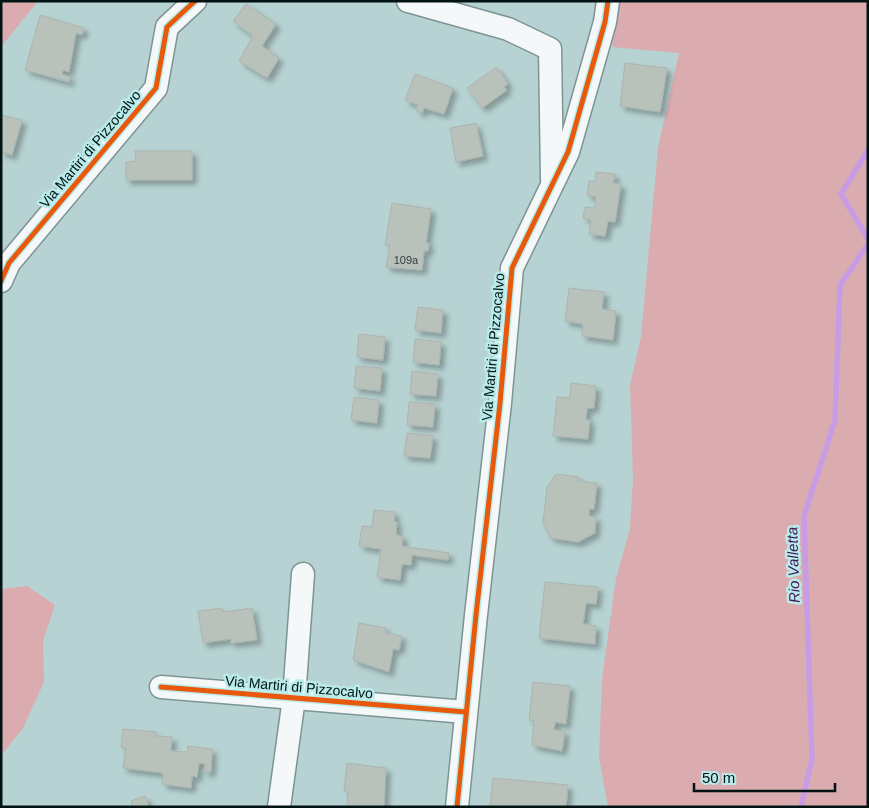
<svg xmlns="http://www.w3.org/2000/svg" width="869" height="808" font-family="Helvetica,sans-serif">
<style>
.green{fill:#daacb0}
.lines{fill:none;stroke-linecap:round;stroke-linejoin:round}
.stream{stroke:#c79ce4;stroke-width:5.5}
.building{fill:#b9c1bb;stroke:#acb4ae;filter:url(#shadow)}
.street-casing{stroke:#7e9494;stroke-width:25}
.street{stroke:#f4f8f8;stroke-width:22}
.cycleway-casing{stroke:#b9ebea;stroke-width:8}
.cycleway{stroke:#e8590c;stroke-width:5}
.labels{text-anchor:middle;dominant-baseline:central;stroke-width:5;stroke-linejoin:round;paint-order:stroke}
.number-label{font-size:11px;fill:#303e3d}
.street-label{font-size:14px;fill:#021313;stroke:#b9ebea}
.water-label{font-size:15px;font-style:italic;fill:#421453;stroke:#b9ebea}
</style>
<defs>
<filter id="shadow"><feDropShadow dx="4.5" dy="4.5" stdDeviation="2.5" flood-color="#0004"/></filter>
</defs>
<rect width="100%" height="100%" fill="#b7d2d2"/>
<g class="green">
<path d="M1,1H38L1,47Z"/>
<path d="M617,1H868V807H608L599,757L602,679L616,579L630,528L633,479L630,385L641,337L658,148L679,53L612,47Z"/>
<path d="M27,586L55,605L43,641L44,682L23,728L1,756V589Z"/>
</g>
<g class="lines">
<g class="stream">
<path d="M868,150L841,194L868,239"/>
<path d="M801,807L812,759L804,516L835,420L840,285L868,244"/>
</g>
</g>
<g class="building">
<path d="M246,4L276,24L262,46L279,58L267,78L239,61L253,36L233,21Z"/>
<path d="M40,15L84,28L82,35L76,33L69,72L63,70L62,74L70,77L69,82L25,70Z"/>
<path d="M625,63L667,68L660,112L620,106Z"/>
<path d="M496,67L508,84L504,87L507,90L482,108L467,88Z"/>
<path d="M415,74L453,88L444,114L424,108L422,113L416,110L418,105L405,100Z"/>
<path d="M1,115L22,120L12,155L1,152Z"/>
<path d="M476,123L483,156L456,162L450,128Z"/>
<path d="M135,151H192V180H126V162L136,161Z"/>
<path d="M596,172L615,174L613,183L621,184L615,222L608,221L605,236L589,234L591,220L583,218L585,207L595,208L596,197L587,195L589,181L595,182Z"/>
<path d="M392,203L431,209L426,243H429L428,251H424L422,270L386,267L390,246L385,245Z"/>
<path d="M569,288L604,292L602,309L616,311L613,340L582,336L583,324L565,321Z"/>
<path d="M418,307L443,310L441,333L415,330Z"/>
<path d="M359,334L385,337L383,360L357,357Z"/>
<path d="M415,339L441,342L439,365L413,362Z"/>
<path d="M356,366L382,368L380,391L354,388Z"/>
<path d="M412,371L438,374L436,396L410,394Z"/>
<path d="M571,383L596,386L594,408H587L586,420H590L588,439L553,436L557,397L570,398Z"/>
<path d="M354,397L379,400L377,423L351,420Z"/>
<path d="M409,402L435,404L433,427L407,425Z"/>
<path d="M407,433L433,436L430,458L404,456Z"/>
<path d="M556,474L579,477L578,481L597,483L594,509H589V516L596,517L595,533L578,542L551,538L543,523L547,487Z"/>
<path d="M374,510L395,512L394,521L397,522L396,535L403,536L402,546L449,553L448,560L412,555L411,565L402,564L400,580L377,577L381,549L359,546L362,526L372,527Z"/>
<path d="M545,582L598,587L596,604L586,603L583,624L596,626L595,644L539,638Z"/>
<path d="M222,608L223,612L252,608L257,640L231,643V639L203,643L198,611Z"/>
<path d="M359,623L386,628L385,633L402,636L399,650L393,649L389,672L353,660Z"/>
<path d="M533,682L570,686L566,724L555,722L554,730L565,731L562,751L532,745L534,721L529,720Z"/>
<path d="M123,729L156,732L155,736L172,737L171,751L187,752L188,746L212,749L211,772H204L205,764L199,763L197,777L192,776L191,788L162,784L163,773L123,768L126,748L121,747Z"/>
<path d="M347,763L386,768L384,807H347L348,792L344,791Z"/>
<path d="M493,778L568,785L566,807H490Z"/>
<path d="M145,796L149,807H132L131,801Z"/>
</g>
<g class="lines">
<g class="street-casing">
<g id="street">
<path d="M408,1L508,29L550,49L552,179"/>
<path d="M1,281L9,263L156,88L167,27L195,1"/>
<path d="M161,687L466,712"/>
<path d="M279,807L294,698L303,574"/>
<path d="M457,807L476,615L500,403L512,268L568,152L605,22L608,1"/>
</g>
</g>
<use href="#street" class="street"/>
<g class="cycleway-casing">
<g id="cycleway">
<path d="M1,281L9,263L156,88L167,27L195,1"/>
<path d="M161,687L466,712"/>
<path d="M457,807L476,615L500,403L512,268L568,152L605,22L608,1"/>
</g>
</g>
<use href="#cycleway" class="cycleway"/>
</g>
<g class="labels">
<g class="number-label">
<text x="406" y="260">109a</text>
</g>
<g class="street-label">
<text transform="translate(90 149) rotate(-50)">Via Martiri di Pizzocalvo</text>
<text transform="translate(493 347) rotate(-85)">Via Martiri di Pizzocalvo</text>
<text transform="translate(299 687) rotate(5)">Via Martiri di Pizzocalvo</text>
</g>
<g class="water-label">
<text transform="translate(793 565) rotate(-92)">Rio Valletta</text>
</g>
</g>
<rect width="869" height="808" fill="none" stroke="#021313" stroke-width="5"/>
<path d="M694 783v8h141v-8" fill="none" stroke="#021313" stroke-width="2.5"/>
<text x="702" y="783" font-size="15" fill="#021313" stroke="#b9ebea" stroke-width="4" paint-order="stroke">50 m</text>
</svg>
